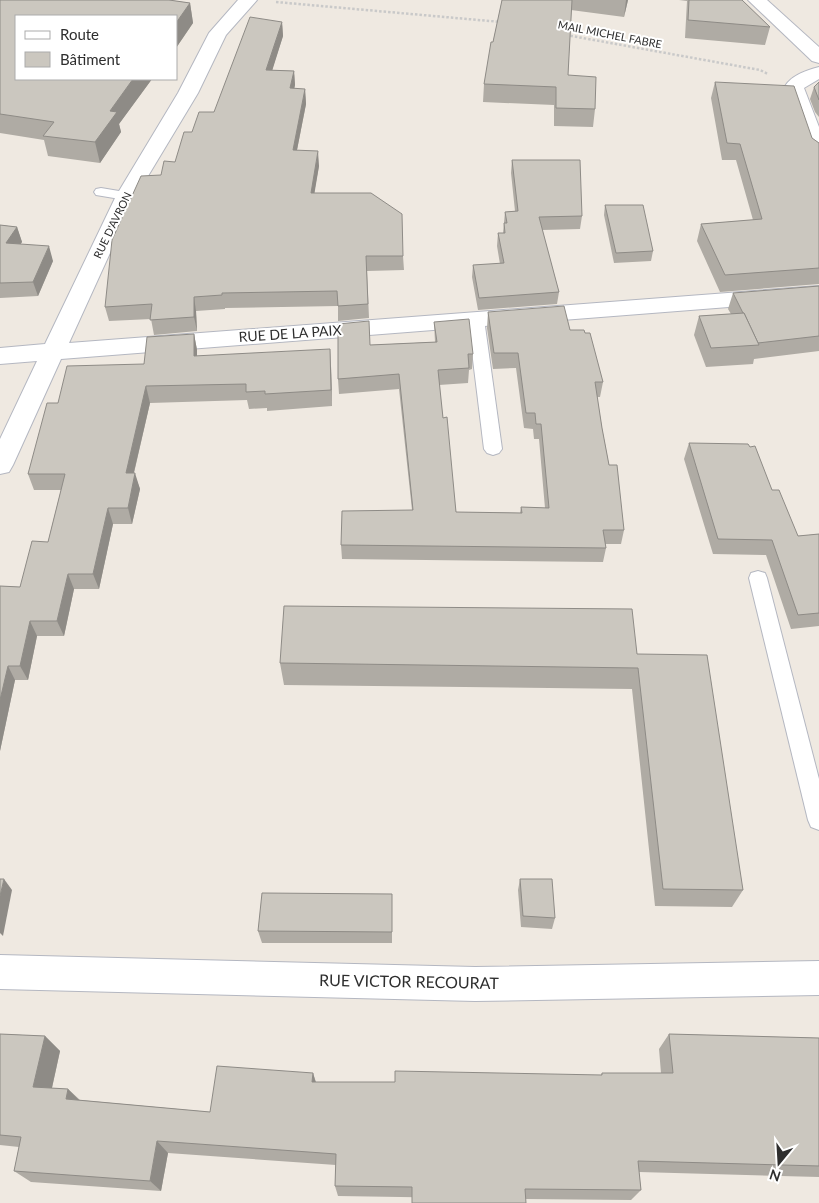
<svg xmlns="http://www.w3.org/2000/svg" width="819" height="1203" font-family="Lato,sans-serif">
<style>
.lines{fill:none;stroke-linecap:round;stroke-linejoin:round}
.lane-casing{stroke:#b4b7c1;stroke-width:2}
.street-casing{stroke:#b4b7c1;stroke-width:2}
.secondary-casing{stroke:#b4b7c1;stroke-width:2}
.path{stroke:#c9c9c9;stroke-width:2.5;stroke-dasharray:2.5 2;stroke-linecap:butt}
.lane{fill:#fff;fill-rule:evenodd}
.street{fill:#fff;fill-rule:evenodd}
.secondary{fill:#fff;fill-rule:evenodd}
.wall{fill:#afaba4}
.shaded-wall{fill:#8e8b86}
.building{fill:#cbc7bf;stroke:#8e8b86}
.labels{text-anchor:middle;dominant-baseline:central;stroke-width:4;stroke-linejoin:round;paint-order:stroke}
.far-street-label{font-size:11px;fill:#2e2e2e;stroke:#fff}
.street-label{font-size:14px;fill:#2e2e2e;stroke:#fff}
.near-street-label{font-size:16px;fill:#2e2e2e;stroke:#fff}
</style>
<rect width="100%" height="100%" fill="#efe9e1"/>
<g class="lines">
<g class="lane-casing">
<g id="lane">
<path d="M101,188L131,193L133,196L131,199L126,200L96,195L94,192L96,189Z"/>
<path d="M476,314L481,315L484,319L502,449L499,453L493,455L487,453L484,449L468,319L471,315Z"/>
<path d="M758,571L765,573L767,578L819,779V830L811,827L808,820L749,578L751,573Z"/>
</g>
</g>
<g class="street-casing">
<g id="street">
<path d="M238,0H257L226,35L198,93L136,196L69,343L819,286V300L61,359L13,465L9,472L0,474V439L37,361L0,364V348L45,344L116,196L178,93L209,33Z"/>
<path d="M819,67V79L804,88L819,127V160L812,158L809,154L785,86C792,75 807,70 819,67Z"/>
<path d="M0,955L475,967L819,961V995L475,1001L0,989Z"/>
</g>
</g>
<g class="secondary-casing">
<path id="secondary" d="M748,0H767L819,47V63L812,61Z"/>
</g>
<g class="path">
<path d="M276,2L501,22"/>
<path d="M566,35L760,70L768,74"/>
</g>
<use href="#lane" class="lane"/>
<use href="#street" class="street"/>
<use href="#secondary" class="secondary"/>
</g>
<g class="wall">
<path d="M0,0H169L190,3L193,23L176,48V16H16V79H152L119,124L121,132L100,163L48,156L44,140L0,133Z"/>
<path d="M502,0H628L624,17L571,10L568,75L595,109L593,127L554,126V105L483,102L484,84Z"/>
<path d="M679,0H742L770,27L765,45L685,38L687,1Z"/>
<path d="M282,22L283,36L272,70L294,71L295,85L294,89H305L306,104L297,150L319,166L314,193L403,256L404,270L367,271L369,318L338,321V306L225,308V309L196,311L197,331L154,335L151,319L109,321L105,307L161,175L175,162L192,132L214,112Z"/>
<path d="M715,82L812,138L819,143V284L720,292L697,241L701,224L753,220L736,160H722L711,98Z"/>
<path d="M819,82V117L815,112L810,99L814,87Z"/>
<path d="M512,160L582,216L580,229L542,230L559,292L557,304L478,310L472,277L473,265L500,264L497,246L498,233H503L505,212L515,211L511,173Z"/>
<path d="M605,205L653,251L651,261L614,263L604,215Z"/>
<path d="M0,225L17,227L22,242L20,244L53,261L38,296L0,298Z"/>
<path d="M819,286V351L754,359L753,364L706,367L694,335L699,316L731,314L728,309L733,293Z"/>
<path d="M488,312L570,330L603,382L600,397H597L602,428L609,465L624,530L621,544H605L606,548L603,562L342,559L341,545L412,510L399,389L339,394L338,379L370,345L435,342L434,322L473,354L472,369L469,370L468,383L439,385L443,418L456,512L520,513L521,507L545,508L539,439H534L533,429L524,428L516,368L493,369L487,328Z"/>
<path d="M194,334L197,350V356L331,366L332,406L267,411V408L249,409L247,400L150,403L134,473L140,489L132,524H113L99,589H74L64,636H37L28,680H15L0,751V586L20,587L48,542L61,490H34L28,474L58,403L144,364Z"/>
<path d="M689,443L772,490L798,536L819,534V626L791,629L766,555L713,554L684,459Z"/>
<path d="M637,654L743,890L732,907L655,906L632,689L284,685L280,663Z"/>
<path d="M520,879L555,918L552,929L521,927L518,890Z"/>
<path d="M392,894V943H262L258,931Z"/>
<path d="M0,1034L45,1036L60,1051L52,1088L68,1089L80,1100L210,1112L313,1073L316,1082H395L601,1075L602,1073H661L659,1049L669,1034L819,1038V1177L639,1172L641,1190L631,1200L525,1199L338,1196L335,1186L336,1165L168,1153L161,1191L31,1182L14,1171L19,1147L0,1145Z"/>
</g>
<g class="shaded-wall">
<path d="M626,0H628L624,17Z"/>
<path d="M190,3L193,23L176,48V23Z"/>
<path d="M282,22L283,36L268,84L266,70Z"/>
<path d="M294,71L295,85L291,103L290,88Z"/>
<path d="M133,79H152L119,124L121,132L100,163L95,142L110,111Z"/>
<path d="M305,89L306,104L294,165L293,150Z"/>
<path d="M318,151L319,166L312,208L311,193Z"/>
<path d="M17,227L22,242L11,258L6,243Z"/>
<path d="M49,246L53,261L38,296L33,282Z"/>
<path d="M194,297L196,311L197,331L194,317Z"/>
<path d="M194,334L197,350V373L194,356Z"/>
<path d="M330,349L331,366L332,406L331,390Z"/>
<path d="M146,386L150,403L130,489L126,473Z"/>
<path d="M135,473L140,489L132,524L128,508Z"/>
<path d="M108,508L113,524L99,589L93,574Z"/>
<path d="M68,574L74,589L64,636L57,621Z"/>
<path d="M30,621L37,636L28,680L20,666Z"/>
<path d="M8,666L15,680L0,751V700Z"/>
<path d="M4,879L12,890L3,936L0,933V896Z"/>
<path d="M45,1036L60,1051L49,1101L33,1087Z"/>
<path d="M313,1073L317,1087L312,1082Z"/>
<path d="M68,1089L82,1103L66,1099Z"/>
<path d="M157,1141L168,1153L161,1191L150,1181Z"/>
</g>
<g class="building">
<path d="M0,0H169L190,3L176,23V16H16V79H133L110,111L117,112L95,142L43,136L54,122L0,114Z"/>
<path d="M502,0H572L568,75L596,77L595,109L556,108V87L484,84L491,42H493Z"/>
<path d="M689,0H742L770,27L688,20Z"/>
<path d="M250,17L282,22L266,70L294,71L290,88L305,89L293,150L318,151L311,193H371L402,214L403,256H366L368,304L338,306L337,291L222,293V295L194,297V317L150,320L152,304L105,307L112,240L141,176L161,175L164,161L175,162L184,132H192L199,112H214Z"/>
<path d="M715,82L794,86L812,138L819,143V268L725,275L701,224L762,219L740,144L727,143Z"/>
<path d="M819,82V100L814,87Z"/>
<path d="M512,160H580L582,216L539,217L559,292L479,298L473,265L504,263L498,233H505L504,223H507L505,212L518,211Z"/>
<path d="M605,205H643L653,251L616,253Z"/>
<path d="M0,225L17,227L6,243L49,246L33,282L0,283Z"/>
<path d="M819,286V336L758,343L744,313H743L733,293Z"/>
<path d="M564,306L570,330H584L585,333H590L603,382H595L602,428L609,465H617L624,530H603L606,548L341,545L342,511L413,510L399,374L338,379V324L369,321L370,345L437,342L434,322L469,319L473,354H468L469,368L438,370L443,418L447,417L456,512L522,513L521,507L549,508L541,424H536L535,413H526L518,353H494L488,312Z"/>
<path d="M744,313L759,345L711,348L699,316Z"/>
<path d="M194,334V356L330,349L331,390L265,394V391L246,392V384L146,386L126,473H135L128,508H108L93,574H68L57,621H30L20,666H8L0,700V586L20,587L32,541L48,542L65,474H28L47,403H58L67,366L144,364L147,337Z"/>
<path d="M689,443L748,444L750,447L755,446L772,490H779L798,536L819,534V613L798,615L772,540L718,539Z"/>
<path d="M284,606L632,609L637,654L707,655L743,890L663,889L638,668L280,663Z"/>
<path d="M0,879H4L0,896Z"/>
<path d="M520,879H552L555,918L523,916Z"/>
<path d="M262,893L392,894V932L258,931Z"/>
<path d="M0,1034L45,1036L33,1087L68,1089L66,1099L210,1112L217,1066L313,1073L312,1082H395V1071L602,1075V1073H673L669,1034L819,1038V1166L638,1161L641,1190L525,1189L526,1203H412V1187L335,1186L336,1154L157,1141L150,1181L14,1171L21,1137L0,1135Z"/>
</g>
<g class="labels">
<g class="far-street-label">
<text transform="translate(610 34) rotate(11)">MAIL MICHEL FABRE</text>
<text transform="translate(112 225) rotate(-64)">RUE D'AVRON</text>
</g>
<g class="street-label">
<text transform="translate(290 333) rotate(-4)">RUE DE LA PAIX</text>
</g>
<g class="near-street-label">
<text transform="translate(409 981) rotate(1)">RUE VICTOR RECOURAT</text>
</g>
</g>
<rect x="15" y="15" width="162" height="65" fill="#ffffff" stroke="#ababab"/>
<rect x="25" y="31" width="25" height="8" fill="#ffffff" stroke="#ababab"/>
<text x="60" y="40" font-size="15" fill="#2e2e2e">Route</text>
<rect x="25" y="52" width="25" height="15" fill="#cbc7bf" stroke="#ababab"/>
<text x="60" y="65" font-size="15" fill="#2e2e2e">Bâtiment</text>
<g transform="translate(779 1163) rotate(198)" stroke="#ffffff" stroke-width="4" paint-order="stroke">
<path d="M0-4L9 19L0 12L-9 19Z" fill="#2e2e2e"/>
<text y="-8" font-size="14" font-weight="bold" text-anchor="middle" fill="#2e2e2e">N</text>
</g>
</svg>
